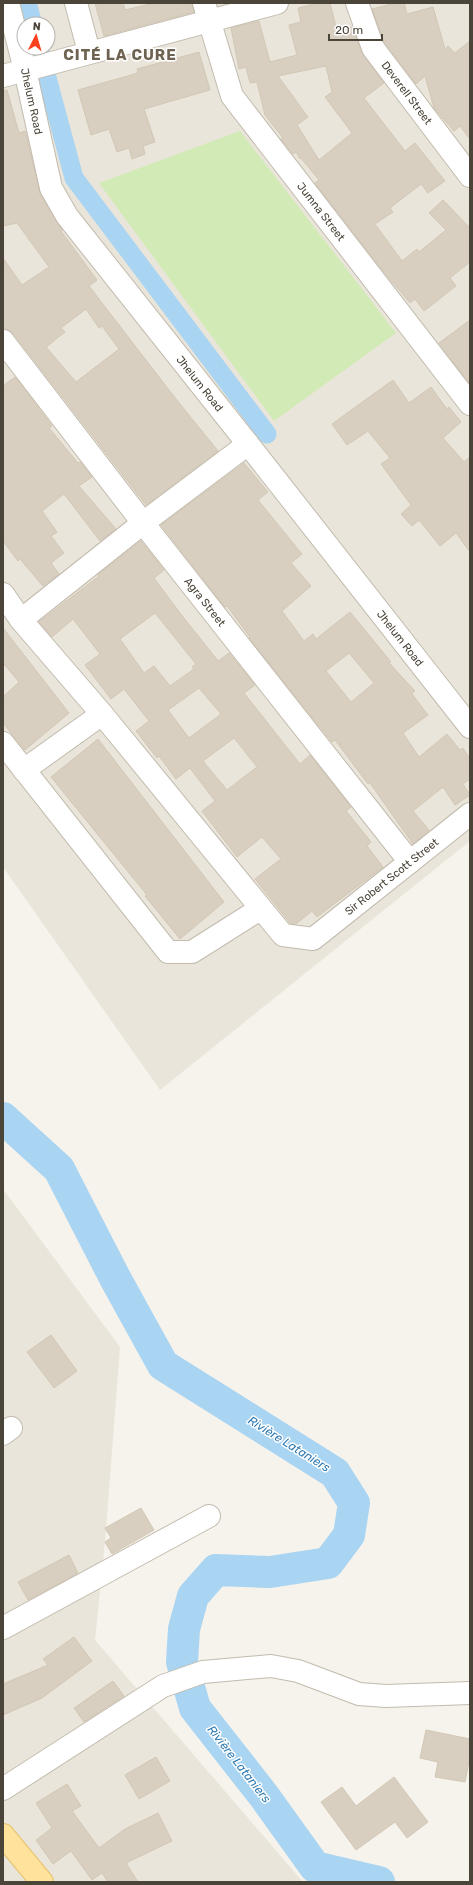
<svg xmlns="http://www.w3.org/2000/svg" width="473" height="1885" font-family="Rubik,sans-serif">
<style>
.residential{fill:#eae5da;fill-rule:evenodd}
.green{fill:#d2eab5}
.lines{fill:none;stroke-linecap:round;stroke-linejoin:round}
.canal{stroke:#a9d4f2;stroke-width:19}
.river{stroke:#a9d4f2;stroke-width:32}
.building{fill:#d8cfc1;stroke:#d3c7b4;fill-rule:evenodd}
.minor-casing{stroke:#c2bbae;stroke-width:24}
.major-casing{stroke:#e6c16a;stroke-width:24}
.minor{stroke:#fff;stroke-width:22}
.major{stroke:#ffe39c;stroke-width:22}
.labels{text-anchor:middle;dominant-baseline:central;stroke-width:3;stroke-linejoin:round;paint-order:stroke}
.street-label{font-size:11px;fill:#4b4439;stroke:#fff}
.water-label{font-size:12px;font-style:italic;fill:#2e7ab2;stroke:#fff}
.district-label{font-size:15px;font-weight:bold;letter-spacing:1px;fill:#6e6250;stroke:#fff}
</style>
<rect width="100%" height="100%" fill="#f6f3ec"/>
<g class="residential">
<path d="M3,3H470V841L160,1090L3,867ZM24,24H48V48H24Z"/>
<path d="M3,1189L120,1347L105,1542L95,1640L303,1882H3Z"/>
</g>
<path class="green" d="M240,131L396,333L274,421L99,183Z"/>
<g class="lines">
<g class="canal">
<path d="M27,3L33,24"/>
<path d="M39,48L74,178L267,434"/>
</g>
<path class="river" d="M3,1118L59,1169L115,1278L163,1365L335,1473L354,1503L349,1535L328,1563L270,1572L216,1570L193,1596L184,1629L182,1662L195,1708L264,1796L315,1867L379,1882"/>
</g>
<g class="building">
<path d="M95,3H123L125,10L155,3H192L194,12L104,36Z"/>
<path d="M318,3H330L337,31L352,27L363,55L384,83L364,98L405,151L415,143L445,181L428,193L421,184L390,208L393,212L375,224L402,261L417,249L419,252L446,230L429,213L443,200L470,228V262L450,278L456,286L424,311L415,299L410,303L383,271L315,183L319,180L301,158L300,159L296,152L293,154L281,139L283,138L265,115L257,82L250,83L246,67L239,69L231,28L259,21L270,62L297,55L289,25L301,22L298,8ZM326,66L332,92L325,97L352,133L319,160L297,125L308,117L278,76Z"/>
<path d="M395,3H404L407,14L433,7L445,49L448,46L455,53L470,41V139L460,126L454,131L434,108L425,76L416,84L384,42L372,9Z"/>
<path d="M199,52L210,90L144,109L155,142L143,146L145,154L132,159L129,148L117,152L109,129L91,135L78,90L138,73L137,69Z"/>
<path d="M7,90L19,133L25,131L27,138L40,194L62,230L61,231L97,280L89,286L172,394L218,451L146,505L13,333L8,330L3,329V258L22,285L49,267L17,223L3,226V91ZM86,309L99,328L102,326L119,349L76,382L46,347L65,332L61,328Z"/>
<path d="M470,320V384L439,343Z"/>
<path d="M15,377L52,426L49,428L78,463L80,462L92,477L79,486L116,529L100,541L64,494L42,511L57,532L51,536L64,553L51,563L59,574L43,586L20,559L18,561L3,541V386Z"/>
<path d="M393,380L409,403L431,387L447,409L449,407L461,422L443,438L464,462L470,457V552L456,533L440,546L419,520L412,526L401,514L411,505L381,464L390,458L368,431L347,445L332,424Z"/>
<path d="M244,463L268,492L258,500L302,554L291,563L311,586L282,611L304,641L313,634L316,639L350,612L391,662L389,663L415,691L412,694L428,715L403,733L419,757L447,734L460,750L463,748L470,759V779L463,784L470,795L455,805L443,787L413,811L429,830L413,844L370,783L368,784L335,740L332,742L249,638L250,637L227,606L225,607L161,525ZM349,653L374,683L351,702L326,671Z"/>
<path d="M141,541L164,570L154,578L180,613L218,661L229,653L255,685L244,693L300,764L310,755L351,807L346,811L371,842L367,846L383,867L317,917L312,911L296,924L290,923L255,879L281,859L262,837L237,857L202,811L215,801L190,768L176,779L159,756L157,758L136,731L149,721L124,689L111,699L85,665L100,654L73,619L52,637L39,622L99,576L98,575ZM155,613L196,664L192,667L194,669L170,686L154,666L144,673L120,639ZM199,688L221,714L189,738L168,710ZM234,738L257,767L227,790L203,761Z"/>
<path d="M3,628L69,713L25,750L3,723V697L19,682L3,663Z"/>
<path d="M98,739L224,902L180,939L145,896L147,895L51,777Z"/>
<path d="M51,1335L77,1371L54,1388L27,1352Z"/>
<path d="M141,1508L154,1530L112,1554L105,1542L111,1538L105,1528Z"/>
<path d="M69,1555L78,1573L28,1600L18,1582Z"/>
<path d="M74,1637L92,1661L42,1698L3,1715V1684L48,1665L43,1659Z"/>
<path d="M113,1681L124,1696L84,1722L74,1708Z"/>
<path d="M426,1730L470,1739V1757L465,1782L435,1777L438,1762L420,1758Z"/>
<path d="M156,1757L170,1781L139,1799L125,1775Z"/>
<path d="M394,1777L428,1822L407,1838L395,1822L356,1850L321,1802L342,1787L356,1806Z"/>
<path d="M67,1784L81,1806L72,1811L99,1848L125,1829L158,1813L172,1841L126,1863L138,1882H108L102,1873L92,1880L71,1851L53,1864L36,1840L52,1828L36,1803Z"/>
</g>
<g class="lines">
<g class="minor-casing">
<g id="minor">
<path id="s1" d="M8,3L25,70L51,188L67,216L248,444L470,727"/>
<path d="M76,3L89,52"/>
<path id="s2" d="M204,3L232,96L470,404"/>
<path id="s3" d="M357,3L373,48L470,176"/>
<path d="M3,76L277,3"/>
<path id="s4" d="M3,341L143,523L410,862"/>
<path id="s5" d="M3,594L21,620L102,714L283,935L313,939L470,814"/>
<path d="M21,620L143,523L248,444"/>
<path d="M3,743L168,952H192L260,909"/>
<path d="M24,770L102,714"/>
<path d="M3,1434L11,1428"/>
<path d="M3,1628L209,1516"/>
<path d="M3,1789L163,1686L203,1672L271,1666L298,1671L359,1694L386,1696L470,1693"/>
</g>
</g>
<g class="major-casing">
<path id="major" d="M3,1835L42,1882"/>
</g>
<use href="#minor" class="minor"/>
<use href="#major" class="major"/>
</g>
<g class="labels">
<g class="street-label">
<text stroke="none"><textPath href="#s3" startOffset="104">Deverell Street</textPath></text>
<text stroke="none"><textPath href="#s1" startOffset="101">Jhelum Road</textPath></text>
<text stroke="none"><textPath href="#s2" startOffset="243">Jumna Street</textPath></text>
<text stroke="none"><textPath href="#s1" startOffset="436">Jhelum Road</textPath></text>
<text stroke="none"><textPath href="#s4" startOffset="330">Agra Street</textPath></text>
<text stroke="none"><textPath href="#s1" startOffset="760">Jhelum Road</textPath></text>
<text stroke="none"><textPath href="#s5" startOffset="572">Sir Robert Scott Street</textPath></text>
</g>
<g class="water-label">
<text transform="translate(289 1444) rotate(32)">Rivière Lataniers</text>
<text transform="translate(239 1764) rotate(52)">Rivière Lataniers</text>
</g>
<g class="district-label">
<text x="120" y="55">CITÉ LA CURE</text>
</g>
</g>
<rect width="473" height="1885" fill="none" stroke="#4b4439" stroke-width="8"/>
<g transform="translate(36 36) rotate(5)"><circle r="19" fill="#ffffff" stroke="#b7b4b0"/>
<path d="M0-3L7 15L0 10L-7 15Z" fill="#fc3f1d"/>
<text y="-6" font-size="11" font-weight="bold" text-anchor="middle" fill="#4b4439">N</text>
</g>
<path d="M329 34v6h53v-6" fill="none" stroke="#4b4439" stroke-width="2"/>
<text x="335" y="34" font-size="12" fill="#4b4439" stroke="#ffffff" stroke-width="3" paint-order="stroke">20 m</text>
</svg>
